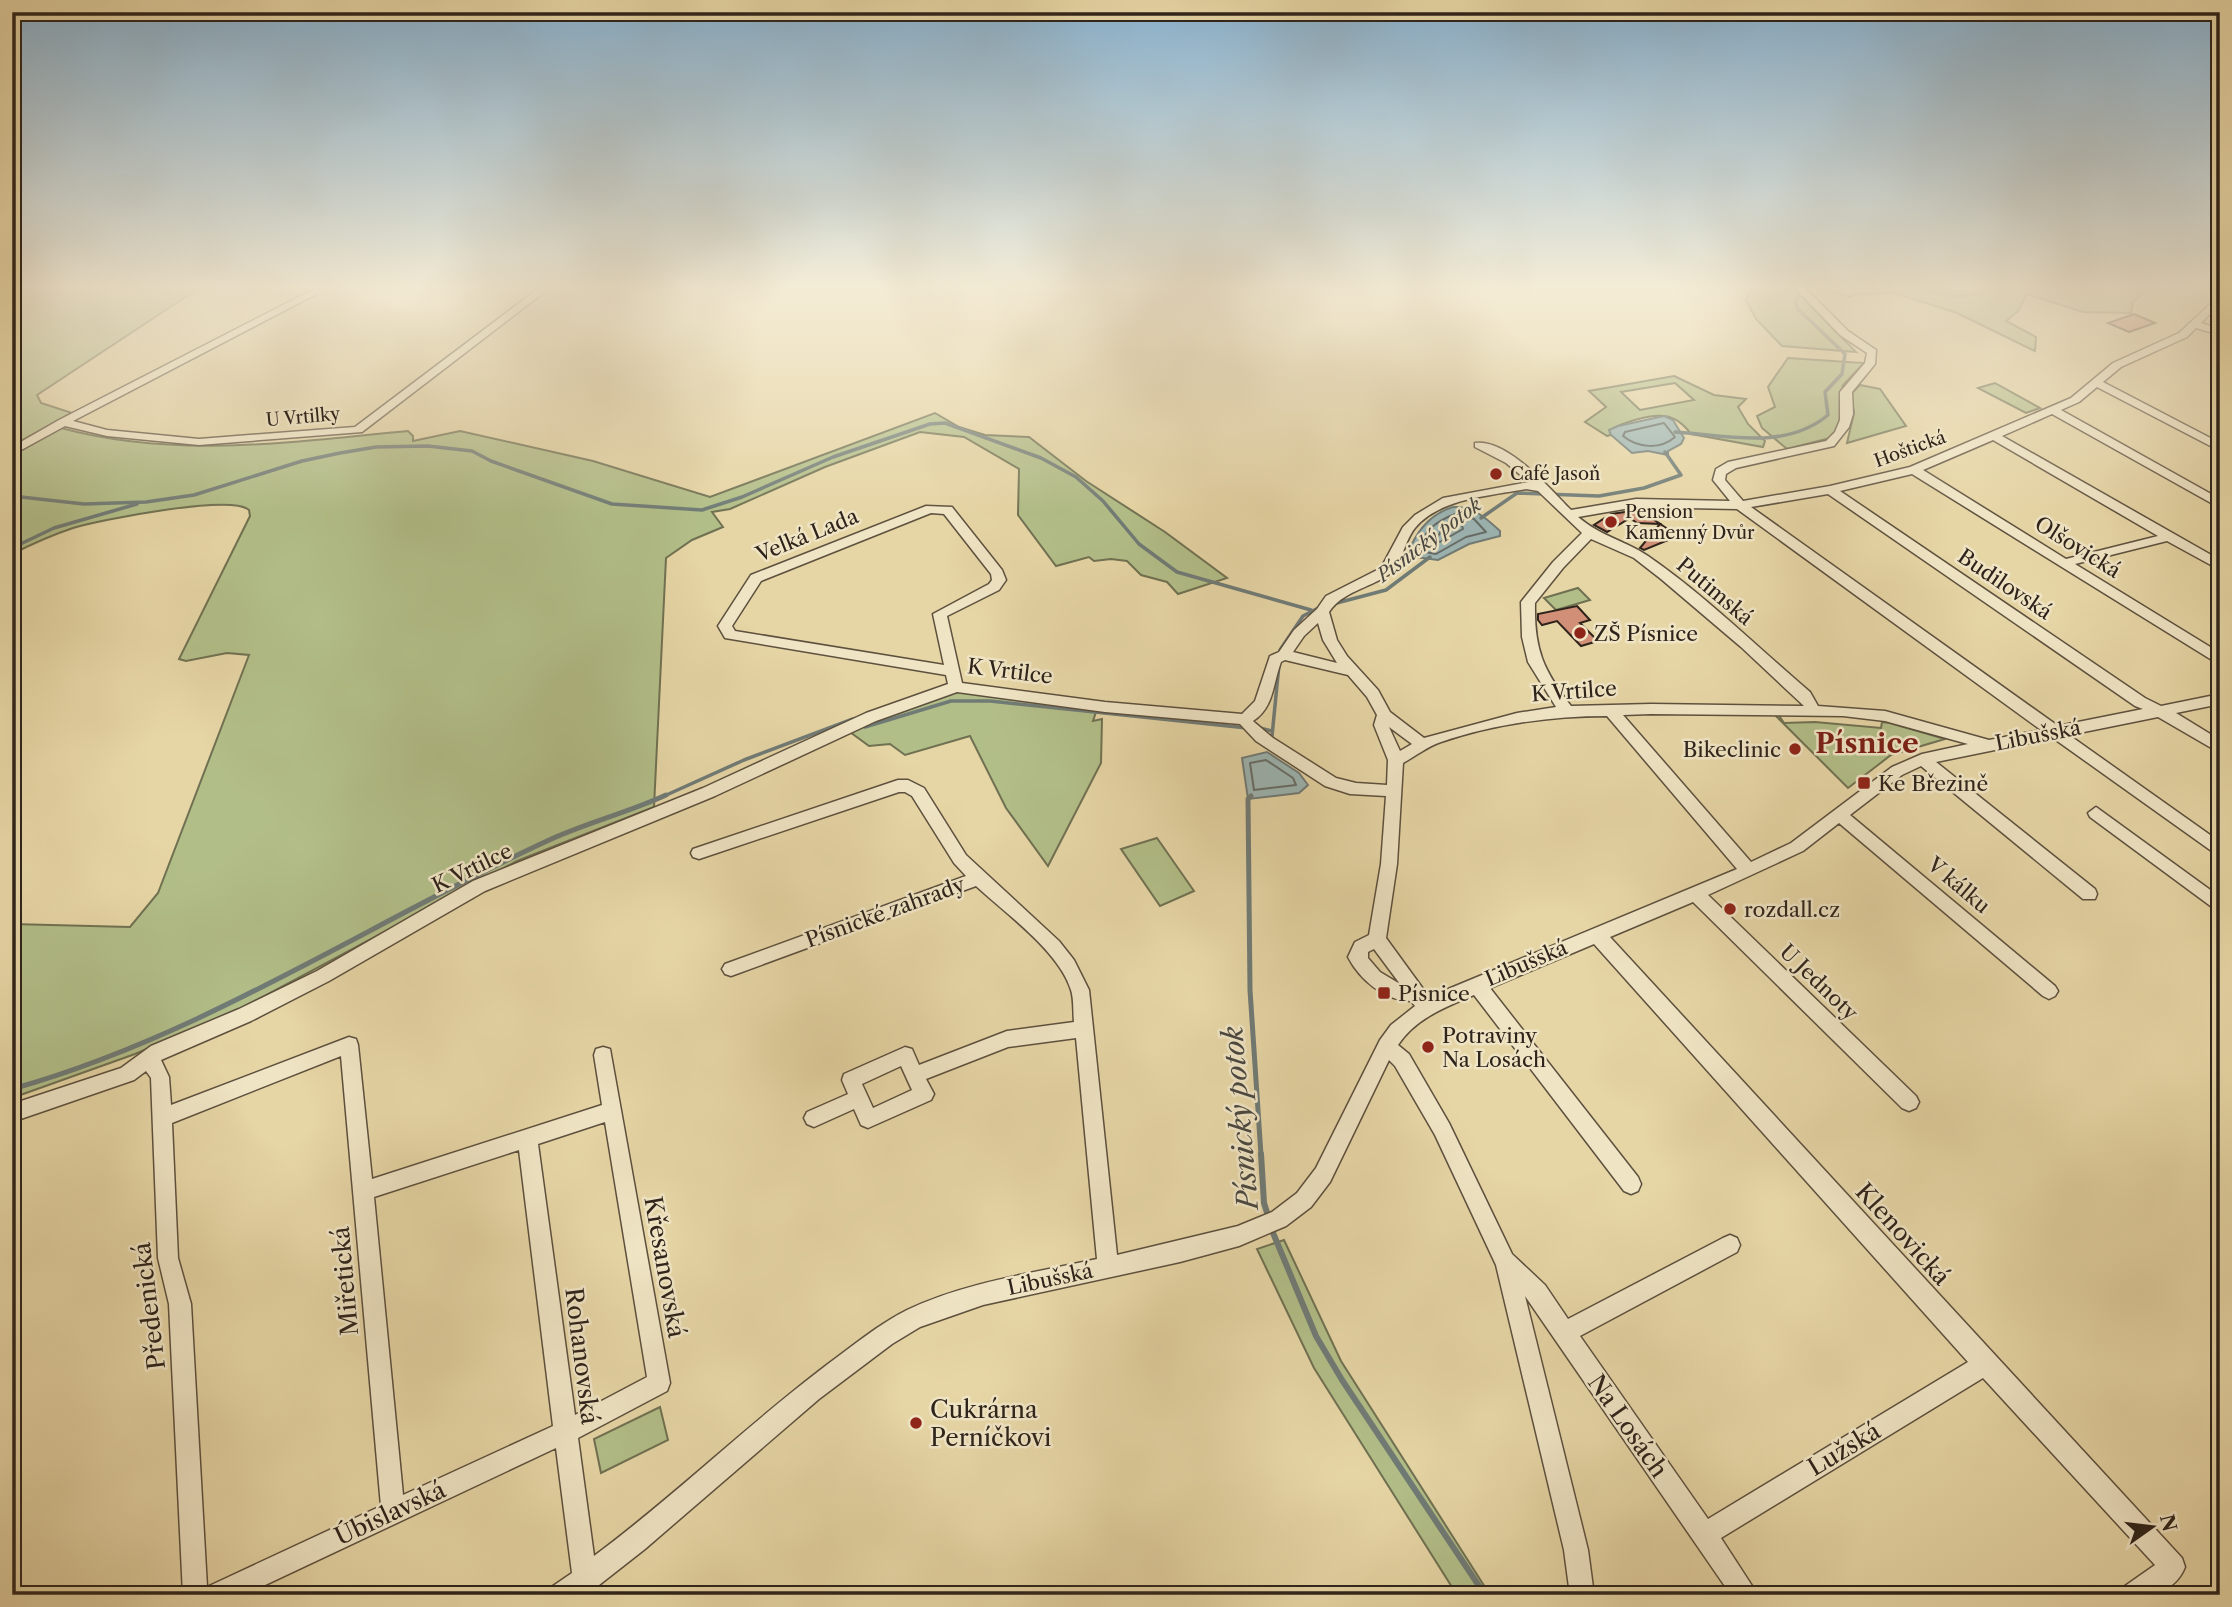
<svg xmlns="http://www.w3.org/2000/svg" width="2232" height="1607" font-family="'Libre Caslon Text',serif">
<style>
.green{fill:#b2be88;stroke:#707152;stroke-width:2;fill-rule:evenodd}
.water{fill:#9cb5b3;stroke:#707b76;stroke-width:2}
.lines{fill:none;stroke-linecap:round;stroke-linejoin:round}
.shore{stroke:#666c67;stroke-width:2}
.stream-far2{stroke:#707b76;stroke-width:3.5}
.stream-far1{stroke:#707b76;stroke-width:5}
.stream{stroke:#707b76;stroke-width:6}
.building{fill:#d08f76;stroke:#2f241b;stroke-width:2}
.minor-casing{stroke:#5d503e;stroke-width:3}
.minor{fill:#efe4c4;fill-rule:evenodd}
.poi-dot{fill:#8f2418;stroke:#efe4c4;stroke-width:2.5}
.labels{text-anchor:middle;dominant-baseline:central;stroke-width:5;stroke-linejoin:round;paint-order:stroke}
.far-street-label{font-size:18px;fill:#2f241b;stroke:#efe4c4}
.far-poi-label{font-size:18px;fill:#2f241b;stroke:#efe4c4;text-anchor:start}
.far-water-label{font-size:19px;font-style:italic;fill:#4a4841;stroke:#efe4c4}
.street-label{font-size:21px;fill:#2f241b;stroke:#efe4c4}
.poi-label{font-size:21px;fill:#2f241b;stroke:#efe4c4;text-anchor:start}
.near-street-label{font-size:24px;fill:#2f241b;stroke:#efe4c4}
.near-poi-label{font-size:24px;fill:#2f241b;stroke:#efe4c4;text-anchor:start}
.district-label{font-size:28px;font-weight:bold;fill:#7a1f14;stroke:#efe4c4}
.near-water-label{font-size:28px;font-style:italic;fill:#4a4841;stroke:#efe4c4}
</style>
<rect width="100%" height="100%" fill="#e6d5a5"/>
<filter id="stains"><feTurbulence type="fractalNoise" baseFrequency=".00286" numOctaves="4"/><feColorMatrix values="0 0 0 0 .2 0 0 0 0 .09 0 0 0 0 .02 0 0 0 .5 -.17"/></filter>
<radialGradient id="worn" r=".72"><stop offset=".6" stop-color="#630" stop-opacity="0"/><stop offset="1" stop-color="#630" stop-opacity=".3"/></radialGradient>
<g class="green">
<path d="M12,288H199L37,395L41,403L72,413L12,446Z"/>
<path d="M1751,288H1793L1856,352L1782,346L1756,319L1746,300Z"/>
<path d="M1822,288H1926L1972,292L1984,288H2136L2144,293L2133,302L2131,313L2083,312L2027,294L2018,311L2006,321L2036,337L2035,351L1957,313L1895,293L1857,294L1849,297Z"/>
<path d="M1788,358L1864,363L1843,385L1840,396L1843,410L1834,437L1787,449L1762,428L1757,416L1775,407L1768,387Z"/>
<path d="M1674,376L1714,395L1746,399L1738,407L1748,424L1765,441L1763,447L1691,434C1685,426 1675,417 1664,416C1649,414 1622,423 1610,430L1611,435L1607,436L1585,422L1606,407L1589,391ZM1675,383L1694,400L1640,410L1621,392Z"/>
<path d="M1995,383L2040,408L2026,413L1978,388Z"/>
<path d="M1860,385L1880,389L1906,426L1847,443L1854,413L1851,394Z"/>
<path d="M935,413L959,427L985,435L1029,437L1086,481L1165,532L1227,578L1178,594L1167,582L1141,575L1127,561L1111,559L1094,561L1089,557L1056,566L1018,515L1019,469L964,437L920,432L825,467L730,509L712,512L723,527L692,540L666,558L654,807L517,861L242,1008L135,1054L12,1098V924L130,927L158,893L249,655L227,653L186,661L179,659L250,516L249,510C231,494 100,520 73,528C52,535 32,544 12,554V456L61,428C176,459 292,442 408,431L413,436V441L460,431L593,461L710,497Z"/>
<path d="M1578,588L1590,600L1556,610L1544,598Z"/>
<path d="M960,690L1097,709L1093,721L1102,719L1101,763L1048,866L1006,808L970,736L905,755L890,744L869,746L850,732L868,720Z"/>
<path d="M1774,714H1778L1784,723L1815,722L1881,728L1882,722L1890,723L1945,739L1891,755L1848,788Z"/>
<path d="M1157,838L1194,891L1160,906L1121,849Z"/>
<path d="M1284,1240L1341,1361L1490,1595H1457L1314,1368L1257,1249Z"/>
<path d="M660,1407L668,1440L601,1473L594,1439Z"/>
</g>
<g class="water">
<path d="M1664,416L1673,420L1684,438L1681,444L1668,451V455L1648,451L1632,453L1611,435L1609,430L1618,426Z"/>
<path d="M1453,507C1473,506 1486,518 1500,531V536L1469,544L1438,560L1407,556C1415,533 1430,514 1453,507Z"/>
<path d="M1267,752L1299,773L1308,785L1299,793L1248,799L1242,758Z"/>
</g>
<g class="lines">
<g class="shore">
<path d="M1664,423L1675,437C1660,450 1638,448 1623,436L1625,432Z"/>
<path d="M1455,514L1474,519L1486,532L1466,537L1436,554L1419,551C1422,531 1437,521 1455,514Z"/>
<path d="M1461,522L1463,529L1440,542L1436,540L1441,531Z"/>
<path d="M1266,760L1293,778L1296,785L1254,790L1250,763Z"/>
</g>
<g class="stream-far2">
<path d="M1919,288C1944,296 1969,300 1993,288"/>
<path d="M1675,432C1726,435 1785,451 1828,415L1825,392L1842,374L1845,354L1798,309L1795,301L1808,288"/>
<path d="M12,496L84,504L146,502L194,495L302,461L340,453L376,447L428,446L472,451L491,461L612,504L702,510L742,497L833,457L930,424L945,423L1041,458L1076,477L1103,501L1139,544L1177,572L1311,610"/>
<path d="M1481,518L1517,493L1599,496L1644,488L1681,475L1665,452"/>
<path d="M12,548L54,528L137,504"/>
<path d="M1333,604L1386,590L1430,557"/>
<path d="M1280,650L1303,616L1324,605"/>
<path d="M865,727L951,701H990L1247,728"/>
<path d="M1256,727L1272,731"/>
<path d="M1272,736L1279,665"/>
<path d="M662,797L744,760L853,719"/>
</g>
<g class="stream-far1">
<path d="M1251,796L1248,799L1250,990L1261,1155"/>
<path d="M12,1089C202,1036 369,923 547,841C585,823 627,813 666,795"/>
</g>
<g class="stream">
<path d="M1261,1154L1264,1203L1269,1219"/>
<path d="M1271,1228L1316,1336L1342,1380L1485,1595"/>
</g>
</g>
<g class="building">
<path d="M2134,314L2155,323L2129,332L2108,323Z"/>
<path d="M1639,510H1666L1650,517L1678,536L1644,550L1640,548L1660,524L1637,523L1630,518L1607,532L1594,525L1611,514Z"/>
<path d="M1577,606L1590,620L1580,623L1598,641L1581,646L1557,621L1542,625L1538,620V614Z"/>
</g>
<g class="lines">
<g class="minor-casing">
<g id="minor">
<path d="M316,288H328L73,421L107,430L199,439L355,427L539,288L547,290L362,432L199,445L107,436L65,426L12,455V447L59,420Z"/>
<path d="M1795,288H1805L1848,331L1876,350L1875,364L1852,392L1853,414L1849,427L1834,446L1736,468L1726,474L1725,480L1743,501L1830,486L1910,467L2071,398L2113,363L2179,333L2220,295V304L2201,323L2220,329V335L2196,328L2187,337L2121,367L2103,382L2220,443V451L2097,387L2079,402L2061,410L2220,499V508L2052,414L2002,436L2220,560V570L2167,541L2075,564L2220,653V665L1912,474L1840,491L2145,698L2161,706L2220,694V704L2176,713L2220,740V753L2158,717L2069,735L2220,842V857L2053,738L1936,762L2095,889L2097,894L2095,899H2083L1921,766L1902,775L1850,815L2055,986L2058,991L2055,996L2049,999L2043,996L1839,823L1803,851L1708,895L1916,1096L1919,1102L1916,1108L1909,1111L1902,1108L1693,902L1610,937L2182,1558L2185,1567C2174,1595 2147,1595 2122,1595L2125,1586L2155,1565L1983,1378L1721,1538L1758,1595H1731L1525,1296L1588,1550L1594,1595H1570L1564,1550L1496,1265L1435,1135L1395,1066L1389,1060L1330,1182L1311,1207L1286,1226L1239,1246L1180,1262L983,1305L920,1327L892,1344L819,1399L645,1549L594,1589L583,1595H550L553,1586L572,1573L556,1448L244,1595H183L169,1304L158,1258L151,1078L146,1071L134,1080L12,1122V1104L121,1068L151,1046L239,1009L317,971L473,881L703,788L866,713L948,684L946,675L725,638L718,626L751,575L926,506L952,507L1002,570L1006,580L999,590L947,616L962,683L1105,702L1242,714L1255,701L1270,656L1279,652L1294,630L1317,609L1326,596L1381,568L1403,527L1415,515L1443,498L1529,482L1506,463L1475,447V443C1507,438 1551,490 1571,510L1636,499L1730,501L1713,480L1716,469L1728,462L1826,441L1835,432L1840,420V392L1865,363L1867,353L1840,335ZM1993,440L2158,536L2066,559L1923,470ZM1526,489L1538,491L1582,533L1553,562L1521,602L1522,637L1528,662L1556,707L1517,713L1424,738L1390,712L1378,690L1347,656L1337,640L1329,612C1342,592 1369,588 1388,575C1402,566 1404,541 1415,528C1440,498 1490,496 1526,489ZM1828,494L2135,706L2143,709L2058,726L1751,507ZM1636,507L1737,509L2041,730L1989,740L1885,711L1818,706L1810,692C1757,647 1706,596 1648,556C1624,540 1602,537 1578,517ZM931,513L944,514L991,574L992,580L989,584L933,614L944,665L735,631L732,626L761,581ZM1591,539L1634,558L1661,579L1741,647L1804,706L1651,704L1571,706C1543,670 1534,649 1535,603L1563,568ZM1318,623L1323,640L1337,663L1293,652L1304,636ZM1285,660L1348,675L1367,697L1377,715L1374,725L1388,760L1387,785L1356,783L1336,778L1273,738L1254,722L1253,721C1274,708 1273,683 1281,662ZM957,692L1105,712L1240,724L1256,741L1325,786L1350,794L1386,796L1381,864L1369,935L1355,942L1348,957C1360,980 1385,1001 1411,1001L1415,1006L1391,1025L1380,1040L1316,1168L1297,1193L1272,1212L1238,1226L1117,1255L1089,990L1074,960L1059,941L966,855L924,788L908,780H898L693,849L691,853L693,857L699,859L899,792H905L912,796L954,863L966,876L725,964L722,969L725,974L731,976L976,886C1005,913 1059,951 1071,990C1074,999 1073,1012 1074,1022L1007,1031L919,1065L912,1049L905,1047L844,1074L842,1080L848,1094L807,1112L804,1118L807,1124L814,1127L854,1109L861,1125L868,1128L931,1100L934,1094L926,1079L1008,1047L1076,1038L1097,1259C1034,1273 966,1282 907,1310C879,1324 854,1345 828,1364C747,1425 675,1496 594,1556L578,1438L667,1391L670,1383L610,1049L603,1047L596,1049L594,1055L602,1105L372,1179L358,1045L356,1039L349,1037L171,1105L169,1077L161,1060L251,1021L329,981L485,891L715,796L876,721ZM1651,714L1843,716L1885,721L1968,744L1922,754L1892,767L1791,843L1751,862L1623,715ZM1607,716L1737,869L1429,997L1386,938L1397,864L1403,763C1416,756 1428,746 1441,742C1494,724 1552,716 1607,716ZM1389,727L1412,744L1400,751ZM1594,944L1968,1362L1708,1519L1580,1336L1737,1252L1740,1245L1737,1238L1730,1235L1723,1238L1568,1319L1545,1285L1512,1254L1449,1123L1409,1054L1398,1045C1416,1018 1446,1007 1474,995L1624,1191L1631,1194L1638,1191L1641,1184L1638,1177L1490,988ZM1374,949L1400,984L1380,972L1368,958V952ZM341,1056L381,1506L207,1587L191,1304L178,1258L172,1123ZM901,1066L912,1090L873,1108L862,1084ZM605,1122L647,1377L575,1415L538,1144ZM519,1150L553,1426L403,1495L374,1197Z"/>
<path d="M2096,807L2220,897V913L2090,817L2088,813Z"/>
</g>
</g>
<use href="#minor" class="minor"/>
</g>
<linearGradient id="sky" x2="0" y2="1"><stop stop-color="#89b4d3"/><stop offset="0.56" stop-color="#f4ecd6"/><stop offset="1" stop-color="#f4ecd6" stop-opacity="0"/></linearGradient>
<rect width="2232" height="513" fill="url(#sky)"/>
<g class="poi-dot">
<circle cx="1496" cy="474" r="7"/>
<circle cx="1611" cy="522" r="7"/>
<circle cx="1580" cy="633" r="7"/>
<circle cx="1795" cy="749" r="7"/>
<rect x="1857" y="776" width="14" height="14" rx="3.5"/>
<circle cx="1730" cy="909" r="7"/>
<rect x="1377" y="986" width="14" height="14" rx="3.5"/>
<circle cx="1428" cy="1047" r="7"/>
<circle cx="916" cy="1423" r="7"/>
</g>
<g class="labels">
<g class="far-street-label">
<text transform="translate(303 417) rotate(-5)">U Vrtilky</text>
<text transform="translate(1910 449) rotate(-20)">Hoštická</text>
</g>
<g class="far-poi-label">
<text x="1510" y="474">Café Jasoň</text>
<text x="1625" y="512">Pension<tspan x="1625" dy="21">Kamenný Dvůr</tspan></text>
</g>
<g class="far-water-label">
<text transform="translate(1429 540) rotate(-37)">Písnický potok</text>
</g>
<g class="street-label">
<text transform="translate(807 535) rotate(-22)">Velká Lada</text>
<text transform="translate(2078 547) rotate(32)">Olšovická</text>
<text transform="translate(2005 584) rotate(34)">Budilovská</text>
<text transform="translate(1715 591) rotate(40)">Putimská</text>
<text transform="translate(1010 671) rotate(7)">K Vrtilce</text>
<text transform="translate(1574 691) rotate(-4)">K Vrtilce</text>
<text transform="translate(2038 735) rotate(-11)">Libušská</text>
<text transform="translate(472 868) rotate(-26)">K Vrtilce</text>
<text transform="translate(1959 885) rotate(40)">V kálku</text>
<text transform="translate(885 912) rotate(-20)">Písnické zahrady</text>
<text transform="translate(1526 963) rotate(-23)">Libušská</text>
<text transform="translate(1819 982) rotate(44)">U Jednoty</text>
<text transform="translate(1050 1279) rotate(-12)">Libušská</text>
</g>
<g class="poi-label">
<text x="1594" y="633">ZŠ Písnice</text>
<text x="1781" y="749" text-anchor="end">Bikeclinic</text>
<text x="1878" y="783">Ke Březině</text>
<text x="1744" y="909">rozdall.cz</text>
<text x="1398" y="993">Písnice</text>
<text x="1442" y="1035">Potraviny<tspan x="1442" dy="24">Na Losách</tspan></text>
</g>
<g class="near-street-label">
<text transform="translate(1903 1234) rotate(48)">Klenovická</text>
<text transform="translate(665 1267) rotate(80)">Křesanovská</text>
<text transform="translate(345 1281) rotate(-95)">Miřetická</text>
<text transform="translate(149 1306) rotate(-97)">Předenická</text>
<text transform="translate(582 1356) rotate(83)">Rohanovská</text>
<text transform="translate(1628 1426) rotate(55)">Na Losách</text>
<text transform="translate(1844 1449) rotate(-31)">Lužská</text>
<text transform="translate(390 1513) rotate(-25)">Úbislavská</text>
</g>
<g class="near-poi-label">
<text x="930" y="1409">Cukrárna<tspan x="930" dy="28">Perníčkovi</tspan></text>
</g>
<g class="district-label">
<text x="1867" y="743">Písnice</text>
</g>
<g class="near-water-label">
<text transform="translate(1240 1118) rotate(-95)">Písnický potok</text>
</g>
</g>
<rect width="2232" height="1607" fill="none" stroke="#e6d5a5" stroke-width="42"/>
<rect x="14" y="14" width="2204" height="1579" fill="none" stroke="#2f241b" stroke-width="3.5"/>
<rect x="21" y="21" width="2190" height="1565" fill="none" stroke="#2f241b" stroke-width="2"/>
<g transform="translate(2152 1527) rotate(76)" stroke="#efe4c4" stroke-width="5" paint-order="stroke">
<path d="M0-5L12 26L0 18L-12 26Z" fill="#2f241b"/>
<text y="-10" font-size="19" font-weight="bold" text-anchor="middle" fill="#2f241b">N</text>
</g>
<rect width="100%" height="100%" filter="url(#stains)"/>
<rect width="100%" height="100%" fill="url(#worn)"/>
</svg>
